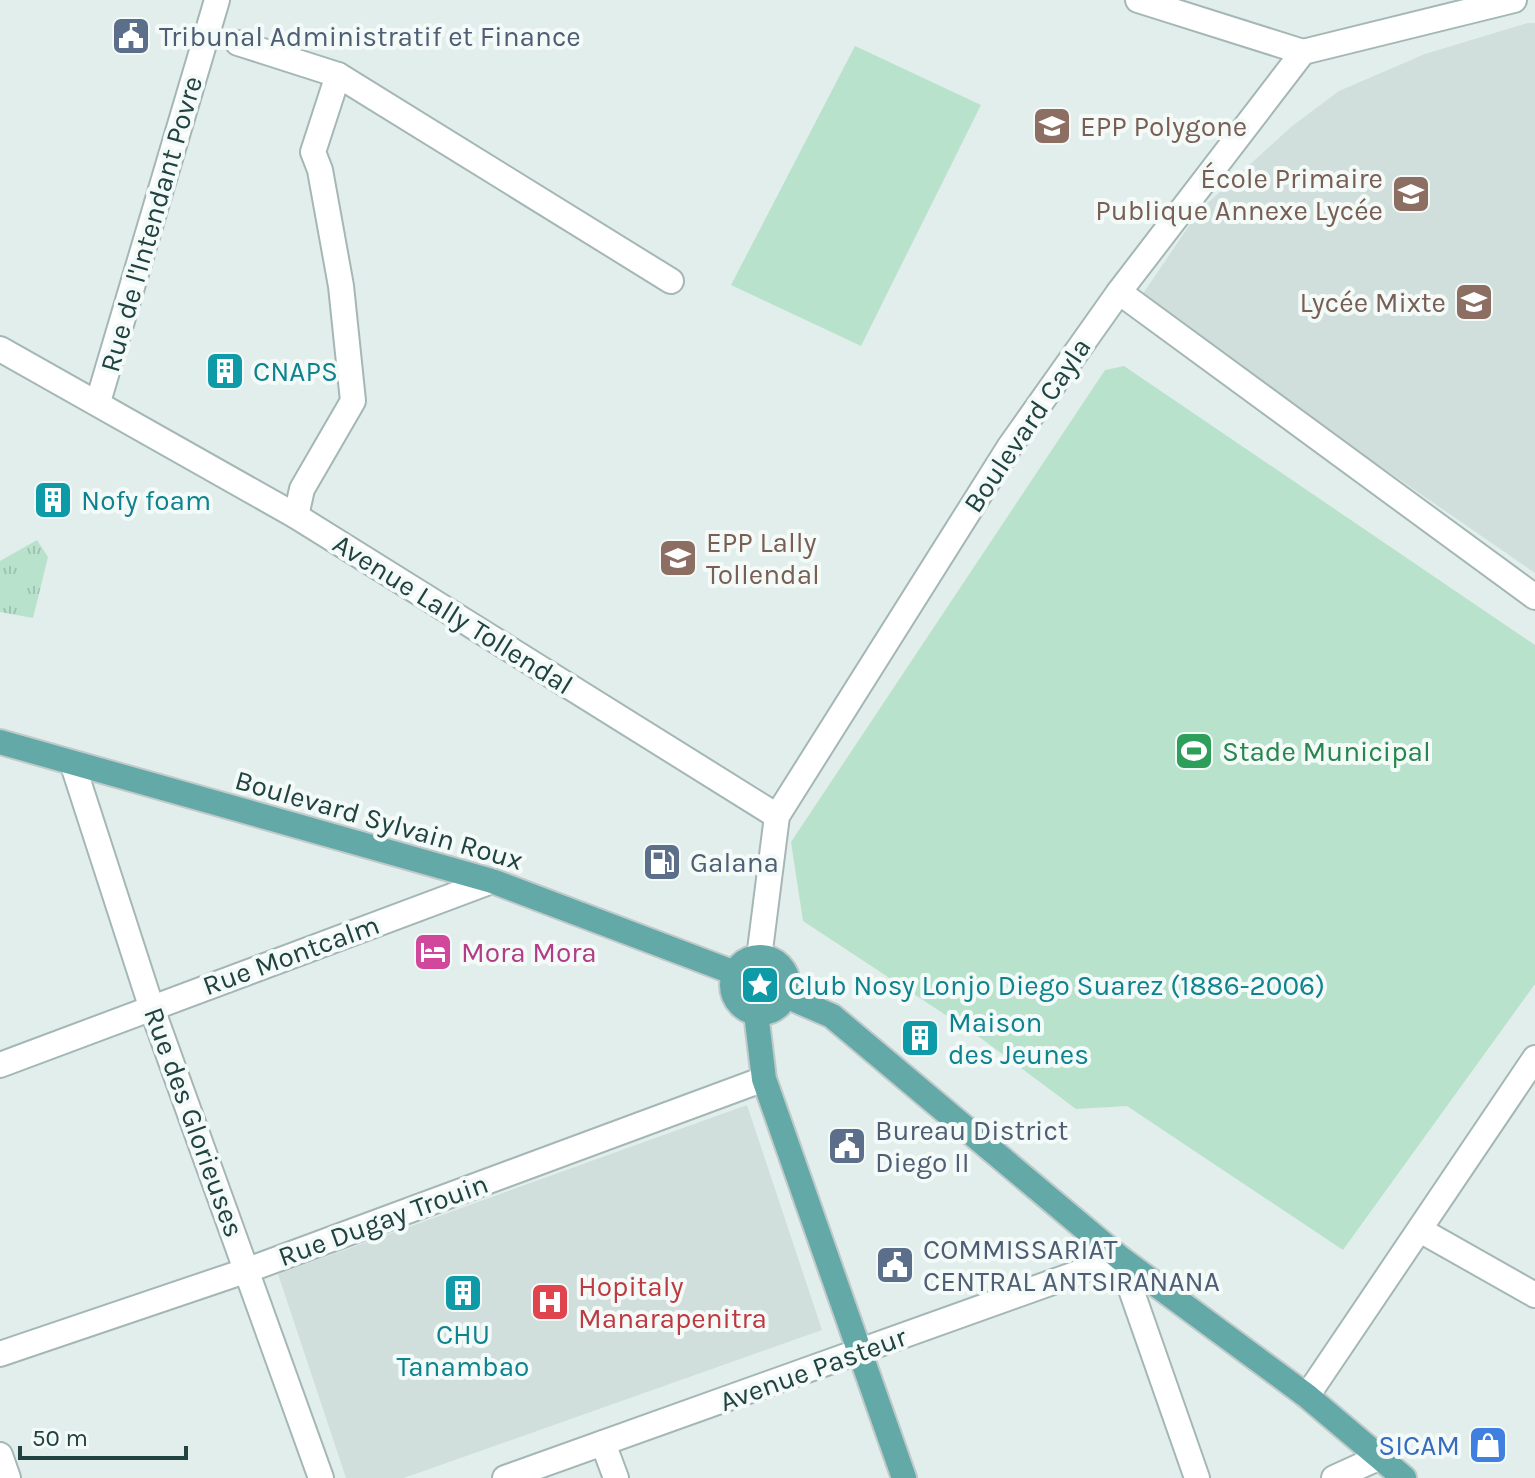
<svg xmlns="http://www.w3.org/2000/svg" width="1535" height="1478" font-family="Karla,sans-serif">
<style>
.built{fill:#d0dedc}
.grass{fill:#b9e2cd}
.park{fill:url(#park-tufts)}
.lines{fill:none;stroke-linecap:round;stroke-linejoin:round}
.minor-casing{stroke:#a4b7b5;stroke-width:28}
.major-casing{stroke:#c1caca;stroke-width:28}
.minor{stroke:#fff;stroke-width:24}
.major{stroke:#62a9a7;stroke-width:24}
.labels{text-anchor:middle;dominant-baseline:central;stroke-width:8;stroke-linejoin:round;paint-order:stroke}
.service-label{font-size:28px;fill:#4e5e75;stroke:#f3faf8;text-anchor:start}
.education-label{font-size:28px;fill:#785e54;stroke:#f3faf8;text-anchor:start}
.street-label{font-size:28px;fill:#204240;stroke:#f3faf8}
.culture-label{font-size:28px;fill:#0d838f;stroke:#f3faf8;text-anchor:start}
.leisure-label{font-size:28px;fill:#27864d;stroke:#f3faf8;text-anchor:start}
.hotel-label{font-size:28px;fill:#b23c85;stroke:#f3faf8;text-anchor:start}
.health-label{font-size:28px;fill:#be3a42;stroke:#f3faf8;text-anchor:start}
.shop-label{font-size:28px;fill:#366cbe;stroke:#f3faf8;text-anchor:end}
</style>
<defs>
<pattern id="park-tufts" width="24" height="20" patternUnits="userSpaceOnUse" patternTransform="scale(2)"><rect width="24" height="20" fill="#b9e2cd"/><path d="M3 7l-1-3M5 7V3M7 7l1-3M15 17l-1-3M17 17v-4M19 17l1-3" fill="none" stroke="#9fc3b1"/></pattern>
</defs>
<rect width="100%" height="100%" fill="#e2eeec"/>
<g class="built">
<path d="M1528,23H1535V573L1354,448L1136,304L1199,211L1291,127L1339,91L1425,54Z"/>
<path d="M747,1105L822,1330L404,1478H346L278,1274Z"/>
</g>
<g class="grass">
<path d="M855,46L981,105L861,346L731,285Z"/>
<path d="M1124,366L1535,645V984L1343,1250L1127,1106L1076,1109L982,1039L803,921L791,842L1105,370Z"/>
</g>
<path class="park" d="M37,540L48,557L33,618L0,612V561Z"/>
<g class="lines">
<g class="minor-casing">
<g id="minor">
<path d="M1138,0L1303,52"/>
<path d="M238,43L338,75L671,281"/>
<path d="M1303,52L1514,0"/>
<path d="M1119,292L1535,597"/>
<path d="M0,349L296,516L777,816"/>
<path d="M98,402L217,0"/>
<path d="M296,516L302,489L353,401L341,286L320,170L313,152L338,75"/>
<path d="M73,765L151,1006L321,1478"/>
<path d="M759,958L777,816L1010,446L1119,292L1303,52"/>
<path d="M0,1065L492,881"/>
<path d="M1420,1230L1535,1295"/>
<path d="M0,1354L248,1270L764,1079"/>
<path d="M1307,1396L1535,1058"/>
<path d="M603,1443L616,1478"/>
<path d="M0,1455L8,1478"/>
<path d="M505,1478L1120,1258L1197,1478"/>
<path d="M1334,1478L1378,1458"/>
</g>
</g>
<g class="major-casing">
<g id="major">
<path d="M0,742L492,881L735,973"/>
<circle cx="760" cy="985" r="28"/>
<path d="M786,996L832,1016L1120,1258L1307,1396L1404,1478"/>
<path d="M756,1013L764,1079L904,1478"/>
</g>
</g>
<use href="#minor" class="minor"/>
<use href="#major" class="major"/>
</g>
<defs>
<g id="civic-square" transform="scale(2)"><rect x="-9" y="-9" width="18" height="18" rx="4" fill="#5c6f8a" stroke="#f3faf8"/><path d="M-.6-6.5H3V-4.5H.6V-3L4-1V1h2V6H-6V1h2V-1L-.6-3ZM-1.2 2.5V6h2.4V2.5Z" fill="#fff"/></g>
<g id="school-square" transform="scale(2)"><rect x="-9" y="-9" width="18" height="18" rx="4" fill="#8d6e63" stroke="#f3faf8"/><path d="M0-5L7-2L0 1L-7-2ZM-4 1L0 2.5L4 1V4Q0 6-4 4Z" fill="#fff"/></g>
<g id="building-square" transform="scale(2)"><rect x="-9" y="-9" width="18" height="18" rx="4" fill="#0f9aa8" stroke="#f3faf8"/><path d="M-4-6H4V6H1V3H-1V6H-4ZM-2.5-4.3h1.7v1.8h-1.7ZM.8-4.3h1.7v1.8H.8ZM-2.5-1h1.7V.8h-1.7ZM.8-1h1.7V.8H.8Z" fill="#fff"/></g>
<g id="stadium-square" transform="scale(2)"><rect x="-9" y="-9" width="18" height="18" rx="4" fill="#2e9e5b" stroke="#f3faf8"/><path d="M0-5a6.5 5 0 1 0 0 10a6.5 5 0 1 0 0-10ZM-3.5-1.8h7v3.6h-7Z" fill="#fff"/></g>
<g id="fuel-square" transform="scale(2)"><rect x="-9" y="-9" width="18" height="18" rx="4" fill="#5c6f8a" stroke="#f3faf8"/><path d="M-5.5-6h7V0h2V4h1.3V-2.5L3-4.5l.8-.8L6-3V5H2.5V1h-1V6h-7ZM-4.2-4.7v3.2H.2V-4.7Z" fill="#fff"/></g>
<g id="hotel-square" transform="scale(2)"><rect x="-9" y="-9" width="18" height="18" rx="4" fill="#d1479c" stroke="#f3faf8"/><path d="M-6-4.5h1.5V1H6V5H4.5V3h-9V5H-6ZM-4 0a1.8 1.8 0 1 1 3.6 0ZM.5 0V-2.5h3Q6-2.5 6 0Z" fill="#fff"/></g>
<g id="sight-square" transform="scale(2)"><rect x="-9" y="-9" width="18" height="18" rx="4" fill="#0f9aa8" stroke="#f3faf8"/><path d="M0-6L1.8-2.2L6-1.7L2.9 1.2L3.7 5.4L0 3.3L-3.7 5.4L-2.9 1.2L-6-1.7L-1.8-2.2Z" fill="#fff"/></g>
<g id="hospital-square" transform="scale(2)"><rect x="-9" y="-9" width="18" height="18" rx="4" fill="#e0444e" stroke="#f3faf8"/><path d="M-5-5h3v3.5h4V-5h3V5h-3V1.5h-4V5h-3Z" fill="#fff"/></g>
<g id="shop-square" transform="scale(2)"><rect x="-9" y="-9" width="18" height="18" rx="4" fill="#3f7fe0" stroke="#f3faf8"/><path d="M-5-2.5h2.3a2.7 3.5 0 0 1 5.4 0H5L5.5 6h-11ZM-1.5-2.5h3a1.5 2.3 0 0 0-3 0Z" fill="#fff"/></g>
</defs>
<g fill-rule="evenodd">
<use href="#civic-square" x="131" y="36"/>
<use href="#school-square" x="1052" y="126"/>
<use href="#school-square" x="1411" y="194"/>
<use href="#school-square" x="1474" y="302"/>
<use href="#building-square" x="225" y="371"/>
<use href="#building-square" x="53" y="500"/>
<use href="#school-square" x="678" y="558"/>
<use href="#stadium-square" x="1194" y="751"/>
<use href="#fuel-square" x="662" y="862"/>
<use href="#hotel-square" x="433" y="952"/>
<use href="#sight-square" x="760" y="985"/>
<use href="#building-square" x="920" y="1038"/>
<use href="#civic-square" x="847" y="1146"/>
<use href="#civic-square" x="895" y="1265"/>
<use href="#building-square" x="463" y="1293"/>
<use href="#hospital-square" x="550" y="1302"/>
<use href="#shop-square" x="1488" y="1445"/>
</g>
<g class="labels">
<g class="service-label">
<text x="159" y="36">Tribunal Administratif et Finance</text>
<text x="690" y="862">Galana</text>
<text x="875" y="1130">Bureau District<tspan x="875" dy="32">Diego II</tspan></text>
<text x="923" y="1249">COMMISSARIAT<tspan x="923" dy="32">CENTRAL ANTSIRANANA</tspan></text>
</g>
<g class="education-label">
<text x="1080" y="126">EPP Polygone</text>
<text x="1383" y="178" text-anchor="end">École Primaire<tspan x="1383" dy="32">Publique Annexe Lycée</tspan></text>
<text x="1446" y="302" text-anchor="end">Lycée Mixte</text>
<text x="706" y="542">EPP Lally<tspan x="706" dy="32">Tollendal</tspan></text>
</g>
<g class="street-label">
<text transform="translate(151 224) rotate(-74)">Rue de l'Intendant Povre</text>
<text transform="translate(1027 425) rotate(-56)">Boulevard Cayla</text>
<text transform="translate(453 614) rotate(32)">Avenue Lally Tollendal</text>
<text transform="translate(379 820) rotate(16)">Boulevard Sylvain Roux</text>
<text transform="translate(291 955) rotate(-20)">Rue Montcalm</text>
<text transform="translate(194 1122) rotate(70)">Rue des Glorieuses</text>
<text transform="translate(383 1220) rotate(-20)">Rue Dugay Trouin</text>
<text transform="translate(813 1369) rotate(-20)">Avenue Pasteur</text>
</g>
<g class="culture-label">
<text x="253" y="371">CNAPS</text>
<text x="81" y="500">Nofy foam</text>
<text x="788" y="985">Club Nosy Lonjo Diego Suarez (1886-2006)</text>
<text x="948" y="1022">Maison<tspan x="948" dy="32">des Jeunes</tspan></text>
<text x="463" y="1334" text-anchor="middle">CHU<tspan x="463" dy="32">Tanambao</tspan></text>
</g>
<g class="leisure-label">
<text x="1222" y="751">Stade Municipal</text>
</g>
<g class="hotel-label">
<text x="461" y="952">Mora Mora</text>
</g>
<g class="health-label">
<text x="578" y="1286">Hopitaly<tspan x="578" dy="32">Manarapenitra</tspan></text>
</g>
<g class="shop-label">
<text x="1460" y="1445">SICAM</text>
</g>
</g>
<path d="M20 1446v12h166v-12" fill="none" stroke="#204240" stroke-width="4"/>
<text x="32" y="1446" font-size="24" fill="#204240" stroke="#f3faf8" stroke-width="6" paint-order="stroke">50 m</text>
</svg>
